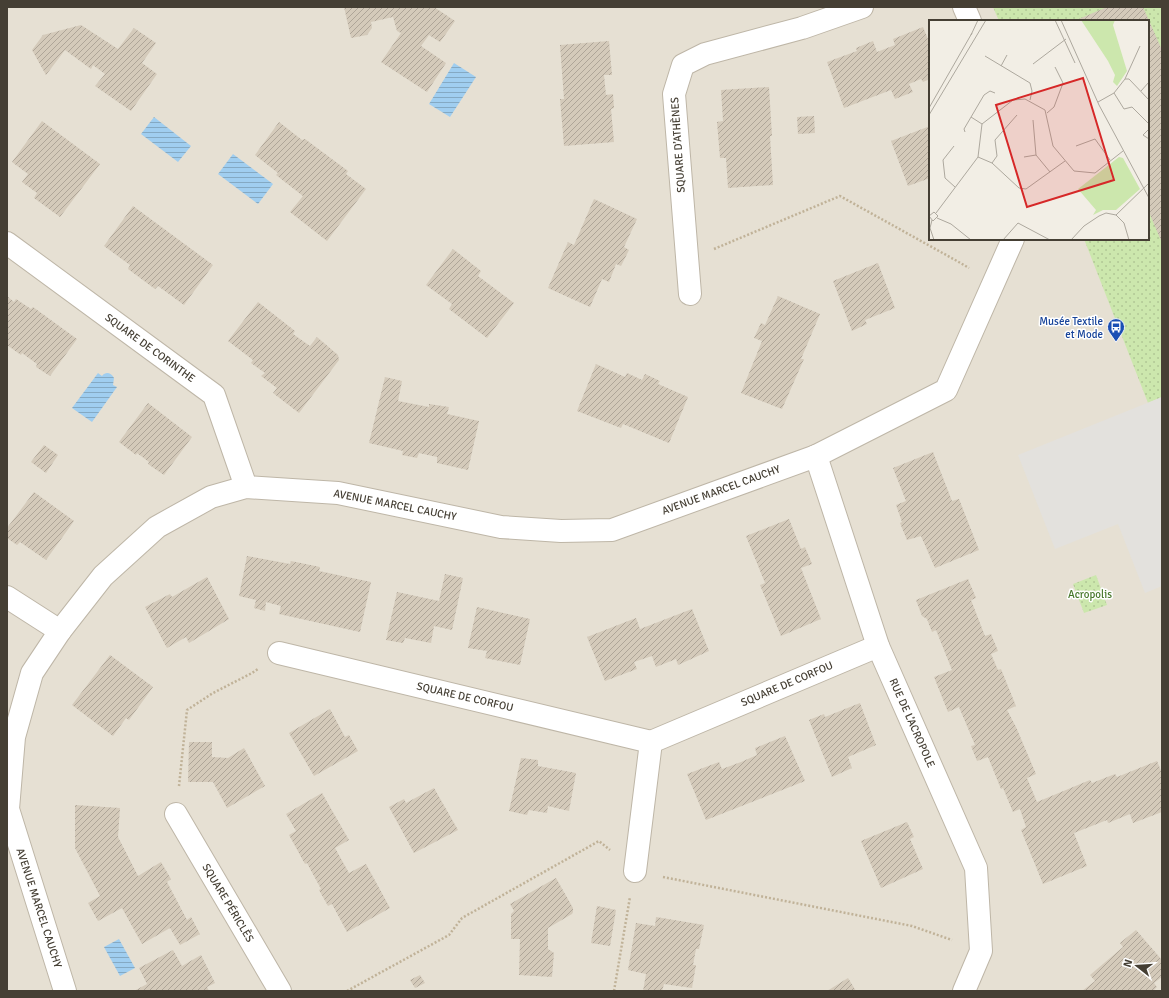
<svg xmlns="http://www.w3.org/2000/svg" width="1169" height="998" font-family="Signika,sans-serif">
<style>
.residential{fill:#e6e0d3;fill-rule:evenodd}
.park{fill:url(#park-dots)}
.parking{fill:#e3e1dd}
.water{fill:url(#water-rules)}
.building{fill:url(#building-hatch)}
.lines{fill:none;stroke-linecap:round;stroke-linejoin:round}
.minor-casing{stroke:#beb6a7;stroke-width:24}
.path{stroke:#c0b298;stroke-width:2.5;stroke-dasharray:2 2;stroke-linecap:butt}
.minor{stroke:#fff;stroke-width:22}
.labels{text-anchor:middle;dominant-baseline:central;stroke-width:3;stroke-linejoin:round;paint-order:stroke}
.street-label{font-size:11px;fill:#453f34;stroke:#fff}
.transit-label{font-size:11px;fill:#164399;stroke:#fff;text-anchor:end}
.park-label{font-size:11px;fill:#457628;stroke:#fff}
.inset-road{fill:none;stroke:#ada89e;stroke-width:1}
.view{fill:#d62828;fill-opacity:0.15;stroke:#d62828;stroke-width:2}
.inset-edge{fill:none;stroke:#453f34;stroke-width:2}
</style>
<defs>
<pattern id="park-dots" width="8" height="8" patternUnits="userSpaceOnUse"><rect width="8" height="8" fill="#cce7ad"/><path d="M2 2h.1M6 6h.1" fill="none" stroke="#b1c795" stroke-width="1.8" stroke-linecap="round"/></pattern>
<pattern id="water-rules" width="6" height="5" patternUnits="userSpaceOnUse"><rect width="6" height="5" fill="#a0cef0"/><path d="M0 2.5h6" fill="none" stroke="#84a9c3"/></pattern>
<pattern id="building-hatch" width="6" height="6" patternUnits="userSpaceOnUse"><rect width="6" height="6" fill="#d4caba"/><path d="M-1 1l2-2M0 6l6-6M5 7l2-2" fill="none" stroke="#aea598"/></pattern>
</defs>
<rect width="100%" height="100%" fill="#f2eee5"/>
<path class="residential" d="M7,7H1162V991H7ZM930,21H1148V239H930Z"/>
<g class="park">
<path d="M993,7H1162V397L1148,403L1084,239H1148V21H999Z"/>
<path d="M1096,575L1107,605L1084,613L1073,584Z"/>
</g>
<path class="parking" d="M1162,397V586L1145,593L1118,524L1055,549L1018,455Z"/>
<g class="water">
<path d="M454,63L476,77L450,117L429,104Z"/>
<path d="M154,117L191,146L178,162L141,134Z"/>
<path d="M233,154L273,184L258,204L218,174Z"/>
<path d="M98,373L102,376C106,371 111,373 114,378L113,385L117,387L92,422L72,408Z"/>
<path d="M119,939L135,968L120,976L104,947Z"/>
</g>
<g class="building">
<path d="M344,7H434L455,21L440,42L429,35L421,46L446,63L427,92L381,62L401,33L397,31L393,17L371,22L372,28L367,35L351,38Z"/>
<path d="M1107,7H1143L1162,50V243L1148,210V21H1074Z"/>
<path d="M81,25L118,49L134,28L156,43L142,63L157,74L131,111L95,86L105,74L93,65L91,69L65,50L46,75L32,50L43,35Z"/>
<path d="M923,27L930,44V79L923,82L921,79L909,84L913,92L895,99L891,90L844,108L827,62L857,51L856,48L873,41L877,52L895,45L893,39Z"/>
<path d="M609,41L612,75H604L606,95L613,94L614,108L611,109L614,142L564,146L560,99H564L560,45Z"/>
<path d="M769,87L772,136H770L773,185L728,188L726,158H720L717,122L723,121L721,90Z"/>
<path d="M814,116L815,133L798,134L797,117Z"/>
<path d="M42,121L100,164L60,217L34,198L37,193L22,182L28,174L12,162Z"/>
<path d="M279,122L302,140L305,139L348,171L346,174L366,189L327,241L290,212L303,196L276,175L278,173L255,155Z"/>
<path d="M930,126V178L908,186L891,141Z"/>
<path d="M594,199L637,219L624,247L629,250L621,266L616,264L609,282L602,279L590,307L548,288L568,242L574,245Z"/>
<path d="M133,206L213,265L184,305L158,286L155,289L128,269L130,265L104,246Z"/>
<path d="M453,249L481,271L478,276L514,303L487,338L449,309L452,304L426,285Z"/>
<path d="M878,263L895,308L865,320L867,324L852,331L833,281Z"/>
<path d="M7,296L14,302L16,299L31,309L33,307L77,339L50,376L36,367L37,364L22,353L21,355L7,345L8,341H7Z"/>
<path d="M778,296L820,314L801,359H804L782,409L741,393L762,341L754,338L761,323L765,325Z"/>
<path d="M258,302L295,331L293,334L310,346L317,337L338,355L339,360L299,413L273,393L277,388L261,376L265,373L251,363L253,360L228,341Z"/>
<path d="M596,364L625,377L627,373L642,380L645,374L660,381L658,384L688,397L669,443L623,424L621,428L577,411Z"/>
<path d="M385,377L402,381L398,401L429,407V404L449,407L447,414L479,421L468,470L437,463V457L419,453L417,458L402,455L403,451L369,443Z"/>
<path d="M148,403L192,437L164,475L148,464L149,462L137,453L136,455L119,442Z"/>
<path d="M44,445L58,455L46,473L31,462Z"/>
<path d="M933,452L952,501L959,499L979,550L935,568L921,536L907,540L900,523L902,522L896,505L906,501L893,468Z"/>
<path d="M34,492L74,521L46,560L20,542L17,545L7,538V528Z"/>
<path d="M789,519L801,549L805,547L812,564L801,568L821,619L781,636L760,585L765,583L746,536Z"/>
<path d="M247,556L290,564L291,561L320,567L319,571L371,582L360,632L279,614L281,606L266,602L265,611L254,608L256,600L239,596Z"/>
<path d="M445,574L463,578L452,630L434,626L431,643L405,638L403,643L386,640L397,592L439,601Z"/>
<path d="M207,577L229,619L189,643L186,637L167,648L145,607L170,594L172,597Z"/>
<path d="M968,579L976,598L971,600L985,636L991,634L998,651L991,654L998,670L1001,669L1016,706L1007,710L1016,727L1036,774L1027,778L1037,802L1090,780L1092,783L1115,774L1117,777L1157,761L1162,773V812L1133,823L1130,814L1108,823L1107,820L1074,833L1087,866L1043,884L1021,830L1026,827L1020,809L1013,812L1003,788L1001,789L988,757L977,761L971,746L975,745L959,707L948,712L934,677L952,670L936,630L932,632L927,619L922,616L916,600Z"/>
<path d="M477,607L530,619L520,665L485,658L487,651L468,648Z"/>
<path d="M692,609L709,651L678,665L676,659L656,667L652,656L634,662L637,669L605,681L587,637L636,618L640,629Z"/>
<path d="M110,655L153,687L129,720L126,718L113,736L72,705Z"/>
<path d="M860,703L876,745L848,757L852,768L832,777L809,720L824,714L825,717Z"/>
<path d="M330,709L345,737L349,735L358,751L314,776L289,733Z"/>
<path d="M785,736L805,781L706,820L687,774L719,762L722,769L741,762L757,755L755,748Z"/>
<path d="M189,742H212V757L228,758L244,748L265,786L227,808L213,782H188Z"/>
<path d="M521,758L538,760V766L576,773L569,811L548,806L547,813L529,810L527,815L509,811Z"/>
<path d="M434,788L458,830L414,853L389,807L404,799L406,803Z"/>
<path d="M322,793L349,840L335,848L349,873L366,864L390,908L347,932L332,904L328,906L319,890L321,889L307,863L305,864L289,835L296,831L286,814Z"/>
<path d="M75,805L120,808L118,837L138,876L161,862L171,879L167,882L187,920L191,917L200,934L180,945L170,928L142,944L122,908L98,921L88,903L100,896L75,848Z"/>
<path d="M907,822L914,837L910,839L923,869L881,888L861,841Z"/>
<path d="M556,878L573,908V912L572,914L548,928V949L554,953L552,977L519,975L520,939H511V914L514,911L510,904Z"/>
<path d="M597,906L616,910L610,946L591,943Z"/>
<path d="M656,917L704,925L699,949H696L693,965H696L692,988L664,984L662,991H643L646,974L628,970L636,923L655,926Z"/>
<path d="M1136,930L1162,960V977L1154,983L1157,987L1153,991H1082L1095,981L1090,975L1123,947L1120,943Z"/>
<path d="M173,950L182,966L201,955L215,983L207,987L209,991H134L147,984L139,968Z"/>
<path d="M420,975L425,983L415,988L410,980Z"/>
<path d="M848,978L856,991H827Z"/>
</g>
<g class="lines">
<g class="minor-casing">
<g id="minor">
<path d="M964,7L970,21"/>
<path d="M7,243L214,395L246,487"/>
<path d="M690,294L674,94L683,65L705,54L802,28L862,7"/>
<path d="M816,456L878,646L976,868L981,951L964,991"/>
<path d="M7,597L60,631"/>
<path d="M279,653L651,742"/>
<path d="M176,814L280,991"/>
<path d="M635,871L651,742L878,646"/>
<path d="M65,991L8,809L14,737L32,673L60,631L103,576L157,527L211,497L246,487L338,493L501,527L561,531L612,530L816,456L946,390L1013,239"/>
</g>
</g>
<g class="path">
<path d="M714,249L840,196L957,261L969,268"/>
<path d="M179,786L187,710L213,693L252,673L258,669"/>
<path d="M663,877L912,926L952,940"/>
<path d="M347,991L449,935L462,918L599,841L610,850"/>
<path d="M614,991L630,897"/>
</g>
<use href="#minor" class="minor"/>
</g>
<defs>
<g id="bus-pin" transform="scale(0.9)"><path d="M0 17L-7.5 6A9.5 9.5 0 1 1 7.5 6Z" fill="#1a4fb4" stroke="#fff"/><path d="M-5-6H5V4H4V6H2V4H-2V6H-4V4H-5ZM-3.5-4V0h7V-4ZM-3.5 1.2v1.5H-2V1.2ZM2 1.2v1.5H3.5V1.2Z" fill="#fff"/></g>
</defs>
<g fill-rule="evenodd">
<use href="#bus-pin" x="1116" y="327"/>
</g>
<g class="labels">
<g class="street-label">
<text transform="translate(678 145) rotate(-94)">SQUARE D’ATHÈNES</text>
<text transform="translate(150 348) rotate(36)">SQUARE DE CORINTHE</text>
<text transform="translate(721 490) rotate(-20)">AVENUE MARCEL CAUCHY</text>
<text transform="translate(395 505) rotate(11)">AVENUE MARCEL CAUCHY</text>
<text transform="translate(787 684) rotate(-23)">SQUARE DE CORFOU</text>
<text transform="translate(465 697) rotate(13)">SQUARE DE CORFOU</text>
<text transform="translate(912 723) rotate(66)">RUE DE L’ACROPOLE</text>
<text transform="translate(228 903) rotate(59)">SQUARE PÉRICLÈS</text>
<text transform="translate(39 908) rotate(72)">AVENUE MARCEL CAUCHY</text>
</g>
<g class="transit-label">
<text x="1103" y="321">Musée Textile<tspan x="1103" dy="13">et Mode</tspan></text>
</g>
<g class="park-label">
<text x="1090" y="594">Acropolis</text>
</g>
</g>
<g transform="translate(929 20)">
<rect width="220" height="220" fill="#f2eee5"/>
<path d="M152,0H186L184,5L198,51L188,66L184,62L186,55L179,41Z" fill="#cce7ad"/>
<path d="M190,137L194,138L211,169L187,190H174L164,195L167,190L149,169Z" fill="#cce7ad"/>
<path class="inset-road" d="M126,0L146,43M132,0L170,85L220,178M42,15L49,0M56,36L101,63L103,71L101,80M104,44L137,19M72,46L78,35M196,59L211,26M212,71L220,62M185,73L195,89L203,87L220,104M169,82L185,73L196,59H200L220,80M0,88L43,13M118,93L125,87L134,63L126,47M0,95L57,0M42,97L53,104M104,100L107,135M220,109L214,115L220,119M36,112L35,109L55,75L61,71L66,73M25,126L14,140L16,158L26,167M147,126L166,119L181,140M49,137L63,143L90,168L97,169L136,141M95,137L107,135L121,152M63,143L68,136L66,120L88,95M7,193L49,137L53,104L84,80L96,79L116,90L124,126L145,151L166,153L194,131M187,195L220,163M187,195L195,203L200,220M0,196L5,192L9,196L4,201L0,196M8,198L22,204L42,220M3,200L1,208L5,220M74,220L89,203L121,220M142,220L155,206L170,196L177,193L187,195"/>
<path class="view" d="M154,58L185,160L98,187L67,85Z"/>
<rect width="220" height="220" class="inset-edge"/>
</g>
<rect width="1169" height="998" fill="none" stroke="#453f34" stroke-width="16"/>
<g transform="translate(1137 966) rotate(287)" stroke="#ffffff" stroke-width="3" paint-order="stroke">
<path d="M0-3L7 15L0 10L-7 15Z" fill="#453f34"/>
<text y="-6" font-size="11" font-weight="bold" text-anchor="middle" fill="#453f34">N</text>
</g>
</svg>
